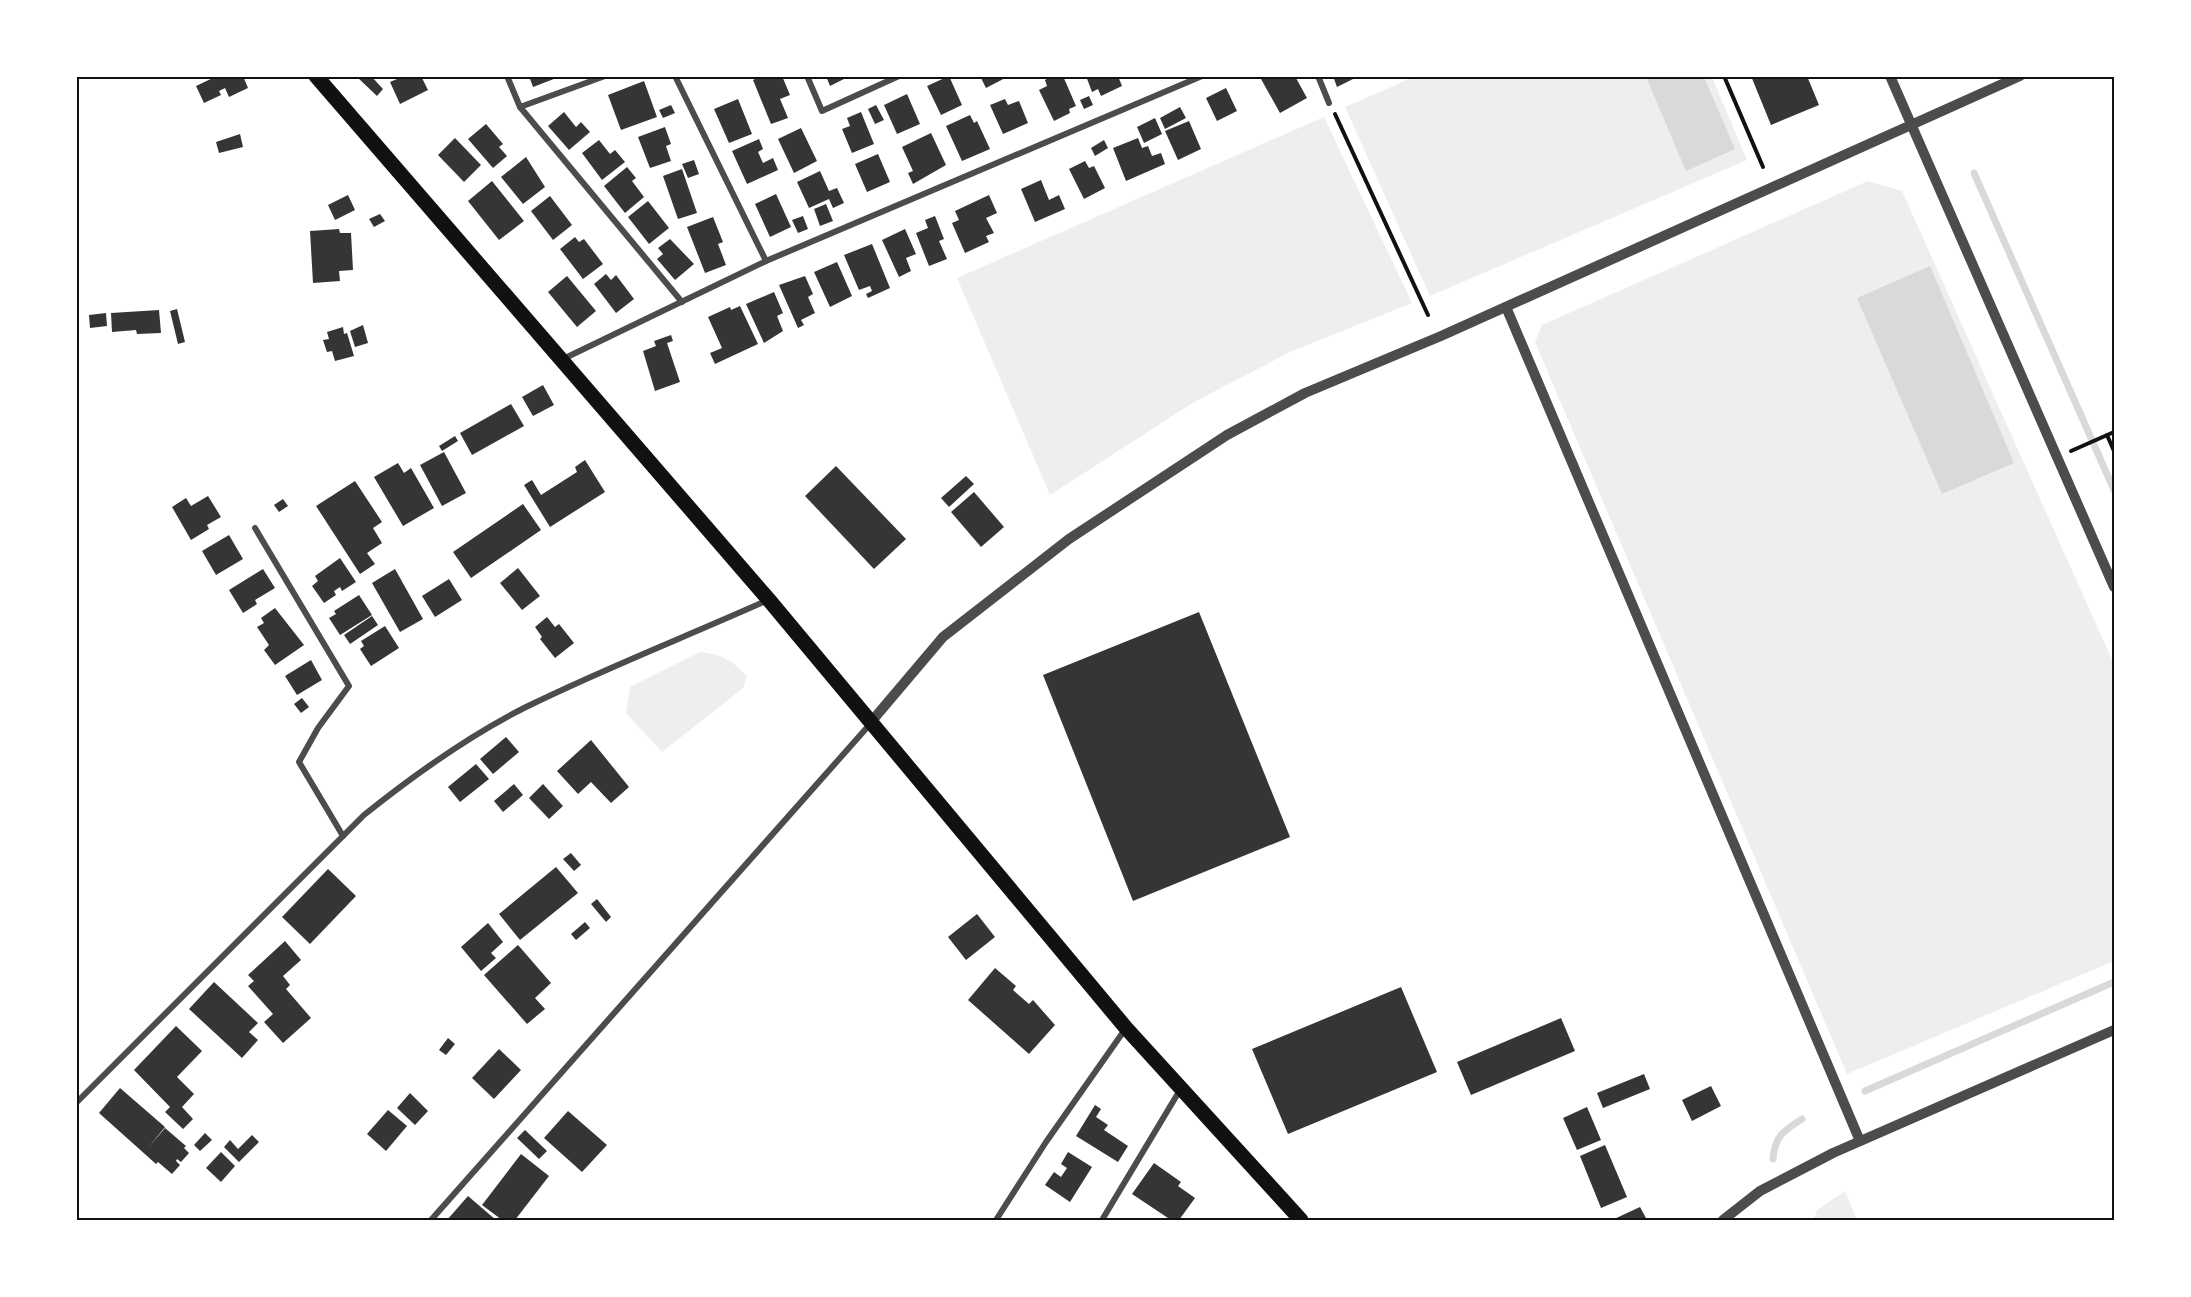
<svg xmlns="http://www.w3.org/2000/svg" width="2191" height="1297" font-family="'Noto Sans',sans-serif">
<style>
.green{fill:#eee}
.water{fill:#d9d9d9}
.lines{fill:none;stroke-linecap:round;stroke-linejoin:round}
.stream{stroke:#d9d9d9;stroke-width:7}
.building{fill:#353535}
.path{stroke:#111;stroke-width:4}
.minor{stroke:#4c4c4c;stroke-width:6}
.tertiary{stroke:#4c4c4c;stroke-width:10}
.primary{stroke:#111;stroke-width:15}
.neatline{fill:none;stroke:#111;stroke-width:2}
</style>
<rect width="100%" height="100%" fill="#fff"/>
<g class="green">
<path d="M1414,77H1712L1747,160L1430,296L1345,107Z"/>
<path d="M1324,117L1412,303L1290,352L1194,402L1050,495L957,278Z"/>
<path d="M1868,181L1902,191L2114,664V961L1847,1074L1535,342L1542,325Z"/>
<path d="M700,652C721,654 734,661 747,677L743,688L662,752L626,713L630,687Z"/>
<path d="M1845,1191L1857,1220H1814L1817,1210Z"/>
</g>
<g class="water">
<path d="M1646,77H1704L1735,149L1686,171Z"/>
<path d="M1930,266L2014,463L1942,494L1857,298Z"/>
</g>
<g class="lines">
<g class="stream">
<path d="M1974,173L2114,490"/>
<path d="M1865,1091L2114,982"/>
<path d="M1773,1159C1775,1136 1783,1131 1802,1119"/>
</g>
</g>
<g class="building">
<path d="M217,76H243L248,88L229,97L225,88L219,91L221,95L204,103L196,86Z"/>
<path d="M356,76H371L383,89L377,96Z"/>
<path d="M396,76H421L428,90L400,104L390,82L397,79Z"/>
<path d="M529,76H559V77L533,87Z"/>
<path d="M761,76H782L790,95L780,99L788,118L771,124L753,80Z"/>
<path d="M826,76H850L830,86Z"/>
<path d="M949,76L962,105L941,115L927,86Z"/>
<path d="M980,76H1009L986,88Z"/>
<path d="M1052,76H1063L1076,106L1069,109L1070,113L1054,121L1039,90L1047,86L1045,80Z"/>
<path d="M1086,76H1118L1122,86L1101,96L1098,89L1092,92Z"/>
<path d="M1267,76L1296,78L1307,98L1280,113L1261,79Z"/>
<path d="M1333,76H1359L1337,87Z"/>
<path d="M1751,76H1807L1819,105L1771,125Z"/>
<path d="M644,81L657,117L621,130L608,95Z"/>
<path d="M1226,88L1237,111L1217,121L1206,98Z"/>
<path d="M907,94L920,124L897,134L884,105Z"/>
<path d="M1089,96L1093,105L1084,109L1080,100Z"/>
<path d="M738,99L752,134L729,143L714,109Z"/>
<path d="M1005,99L1008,105L1019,101L1028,123L1003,134L990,105Z"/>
<path d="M671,105L675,113L663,118L659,110Z"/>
<path d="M876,105L884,120L875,124L868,109Z"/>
<path d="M1180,107L1186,118L1165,129L1160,118Z"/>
<path d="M564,112L576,127L581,122L590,132L569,150L548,126Z"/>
<path d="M861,112L874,144L852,153L842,129L850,126L847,118Z"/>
<path d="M970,115L974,123L977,121L990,149L962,161L946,126Z"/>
<path d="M1155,118L1162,134L1144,143L1137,127Z"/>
<path d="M1189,121L1201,149L1178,160L1165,131Z"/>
<path d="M486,124L503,144L499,147L507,156L493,168L468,139Z"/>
<path d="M665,127L671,144L666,146L671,161L650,168L638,137Z"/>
<path d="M801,128L817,161L794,173L778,139Z"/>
<path d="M931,133L946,165L913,184L908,173L913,171L902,147Z"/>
<path d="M240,134L243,147L219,153L216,142Z"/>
<path d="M455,138L481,165L464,182L438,155Z"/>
<path d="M1138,138L1142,148L1148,146L1152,156L1161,153L1165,164L1126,181L1113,148Z"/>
<path d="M759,139L763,149L758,152L763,163L773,158L778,170L747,184L732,151Z"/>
<path d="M599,140L610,154L615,150L625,162L602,180L582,153Z"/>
<path d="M1104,140L1108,148L1095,156L1091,148Z"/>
<path d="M878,154L890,182L867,192L855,164Z"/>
<path d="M526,157L545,187L523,204L501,177Z"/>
<path d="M694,160L699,174L688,178L682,164Z"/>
<path d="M1085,161L1089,168L1094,166L1105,188L1084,199L1069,169Z"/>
<path d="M627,167L636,178L632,181L644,197L625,213L604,186Z"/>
<path d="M682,169L697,213L678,219L663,176Z"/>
<path d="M820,171L829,191L837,188L844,203L833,208L829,199L809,208L797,182Z"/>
<path d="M1041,180L1049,200L1059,195L1065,209L1035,222L1021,189Z"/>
<path d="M492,181L524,221L499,240L468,201Z"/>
<path d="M776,194L791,227L770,237L755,204Z"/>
<path d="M348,195L355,210L335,220L328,205Z"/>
<path d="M989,195L997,213L986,218L994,233L986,236L989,242L965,253L952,223L959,220L955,211Z"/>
<path d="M550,196L572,225L553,240L531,211Z"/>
<path d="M648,201L669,228L649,244L628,217Z"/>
<path d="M826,204L833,221L820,226L814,209Z"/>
<path d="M380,214L385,221L374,227L369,219Z"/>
<path d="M803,216L808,229L798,233L792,220Z"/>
<path d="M935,216L944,239L939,241L947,259L929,266L916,233L928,228L925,220Z"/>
<path d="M713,217L723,242L718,244L726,265L705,273L687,227Z"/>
<path d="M339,229L340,233H351L353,270L339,271L340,281L313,283L310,231Z"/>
<path d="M905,229L916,254L906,258L911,271L899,277L882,240Z"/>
<path d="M575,237L579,242L584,239L603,264L583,279L560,249Z"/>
<path d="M670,239L694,264L675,280L657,259L663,254L658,248Z"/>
<path d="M872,244L890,288L868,298L866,294L872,291L870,286L859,290L844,255Z"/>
<path d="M837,262L852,296L830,307L814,272Z"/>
<path d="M606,274L611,280L616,275L634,299L616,313L594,284Z"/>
<path d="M567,276L596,311L577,327L548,292Z"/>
<path d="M805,276L813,294L808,297L815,313L801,320L804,325L798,328L779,285Z"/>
<path d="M774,292L783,313L777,316L783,331L764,343L746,304Z"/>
<path d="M740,306L758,344L715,364L710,353L722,348L708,317L730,307L731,310Z"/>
<path d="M177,309L185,342L178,344L170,311Z"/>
<path d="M159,310L161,333L137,334L136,330L112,332L111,313Z"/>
<path d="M106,313L107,326L90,328L89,315Z"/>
<path d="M363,325L368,343L355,347L350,331Z"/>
<path d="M343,327L344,334L347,333L354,356L335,361L332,351L327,352L323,340L329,339L327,332Z"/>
<path d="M671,335L673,341L667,343L680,382L655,391L643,351L656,346L654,341Z"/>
<path d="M543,385L554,405L533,416L522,397Z"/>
<path d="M511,404L524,426L472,455L460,433Z"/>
<path d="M455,436L458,441L442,451L439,446Z"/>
<path d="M444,452L466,493L442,506L420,465Z"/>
<path d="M585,460L605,492L550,527L524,485L532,480L541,495L577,472L575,467Z"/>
<path d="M398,463L404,473L411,468L434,508L403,526L374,477Z"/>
<path d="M836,466L906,539L874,569L805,496Z"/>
<path d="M966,476L974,484L949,507L941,498Z"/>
<path d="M355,481L382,522L373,528L382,543L367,553L375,564L360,574L316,506Z"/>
<path d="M974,492L1004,527L981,547L951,512Z"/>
<path d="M208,496L221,517L207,525L209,529L191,540L172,507L186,498L191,506Z"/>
<path d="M283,499L288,506L279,512L274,505Z"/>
<path d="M523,504L541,530L471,578L453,552Z"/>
<path d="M229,535L243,559L216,575L202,551Z"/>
<path d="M340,558L356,582L342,591L340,587L334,591L336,595L324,603L312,586L318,581L315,576Z"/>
<path d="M518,568L540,596L522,610L500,583Z"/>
<path d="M263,569L275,588L255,600L257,604L243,613L229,590Z"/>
<path d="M395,569L423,619L400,632L372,583Z"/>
<path d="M449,579L462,600L435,617L422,596Z"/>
<path d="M359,595L372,615L340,635L329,618L336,614L334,611Z"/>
<path d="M275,608L304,645L275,665L264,650L269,645L257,627L264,623L261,618Z"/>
<path d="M1199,612L1290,837L1133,901L1043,675Z"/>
<path d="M372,616L378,625L350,644L344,635Z"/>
<path d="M547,617L555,627L559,624L574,643L555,658L540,639L542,637L535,627Z"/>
<path d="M385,626L399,648L371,666L360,649L364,646L361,641Z"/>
<path d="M311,660L322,680L297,695L285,676Z"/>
<path d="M302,698L309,707L301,713L294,704Z"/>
<path d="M506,737L519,752L493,774L480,759Z"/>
<path d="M591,740L629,787L611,803L591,782L578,794L557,771Z"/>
<path d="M476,764L489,779L460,802L448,787Z"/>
<path d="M514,784L523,795L503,812L494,801Z"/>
<path d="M543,784L563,806L549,819L529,798Z"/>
<path d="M571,853L581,865L574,871L563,859Z"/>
<path d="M556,867L578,893L520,940L499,914Z"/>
<path d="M328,869L356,896L310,944L282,917Z"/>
<path d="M597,899L611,917L606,922L591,904Z"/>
<path d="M977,914L995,937L966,960L948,937Z"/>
<path d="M585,922L590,928L576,940L571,934Z"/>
<path d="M488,923L503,942L491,953L496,958L481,971L461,947Z"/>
<path d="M285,941L301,960L283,976L290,985L286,989L311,1018L283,1043L264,1022L273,1014L248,986L254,981L248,975Z"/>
<path d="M518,945L551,983L535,998L545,1009L527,1024L484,975Z"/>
<path d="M995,968L1016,986L1013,990L1029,1004L1033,1000L1055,1025L1029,1054L968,1000Z"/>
<path d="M214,982L258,1023L249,1032L258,1040L242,1058L189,1009Z"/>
<path d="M1401,987L1437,1072L1288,1134L1252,1049Z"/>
<path d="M1561,1018L1575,1051L1471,1095L1457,1062Z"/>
<path d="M176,1026L202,1051L177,1077L194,1094L182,1107L193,1119L183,1129L165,1112L170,1107L134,1070Z"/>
<path d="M448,1038L455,1044L446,1055L439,1050Z"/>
<path d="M499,1049L521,1070L494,1099L472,1078Z"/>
<path d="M1644,1074L1650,1089L1603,1108L1597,1093Z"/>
<path d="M1711,1086L1721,1106L1692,1121L1682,1100Z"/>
<path d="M120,1088L165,1127L148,1148L165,1128L186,1146L184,1148L189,1153L181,1162L177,1159L176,1161L180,1165L172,1174L158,1162L156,1164L99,1113Z"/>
<path d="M410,1093L428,1111L415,1125L397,1108Z"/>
<path d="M1095,1105L1101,1109L1096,1117L1108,1125L1104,1130L1128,1146L1118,1162L1076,1136Z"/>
<path d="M1587,1107L1601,1140L1577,1150L1563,1118Z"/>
<path d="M388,1110L407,1126L386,1151L367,1134Z"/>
<path d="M568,1111L607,1145L582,1172L544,1138Z"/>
<path d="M525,1130L547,1151L539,1159L517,1138Z"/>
<path d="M205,1133L212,1140L200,1151L194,1145Z"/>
<path d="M252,1135L259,1142L239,1162L224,1147L230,1140L238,1149Z"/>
<path d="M1605,1145L1627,1197L1601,1208L1580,1156Z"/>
<path d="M221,1152L235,1166L221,1182L206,1168Z"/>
<path d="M1068,1152L1092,1167L1070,1202L1045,1185L1054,1172L1061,1177L1067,1168L1061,1164Z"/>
<path d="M521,1154L549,1176L515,1220H502L482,1205Z"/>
<path d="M1154,1163L1181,1182L1178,1186L1195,1198L1179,1220H1171L1132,1194Z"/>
<path d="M468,1196L496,1220H447Z"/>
<path d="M1640,1207L1647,1220H1612Z"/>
</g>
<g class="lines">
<g class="path">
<path d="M1724,76L1763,167"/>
<path d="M1335,114L1428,315"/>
<path d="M2107,435L2114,451"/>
<path d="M2071,451L2114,432"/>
</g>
<g class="minor">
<path d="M507,76L520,107L682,302"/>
<path d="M675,76L766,261"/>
<path d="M807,76L822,111L899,76"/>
<path d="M1318,76L1329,103"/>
<path d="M520,107L605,76"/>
<path d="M563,359L766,261L1202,76"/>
<path d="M255,528L349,686L318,728L299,762L343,836"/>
<path d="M76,1103L364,815C414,775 468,736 526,707C605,668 688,636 768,600"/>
<path d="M431,1220L871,723"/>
<path d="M996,1220L1046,1142L1126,1028"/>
<path d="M1102,1220L1180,1090"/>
</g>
<g class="tertiary">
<path d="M1890,76L2114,587"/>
<path d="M1506,307L1860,1141"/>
<path d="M871,722L943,637L1069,539L1227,435L1305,393L1441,336L2020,76"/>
<path d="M1723,1220L1760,1191L1833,1153L2114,1030"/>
</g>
<path class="primary" d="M316,76L769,600L1126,1028L1301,1220"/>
</g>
<rect width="2191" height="1297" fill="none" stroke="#ffffff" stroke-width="156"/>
<rect x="78" y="78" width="2035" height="1141" class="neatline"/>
</svg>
